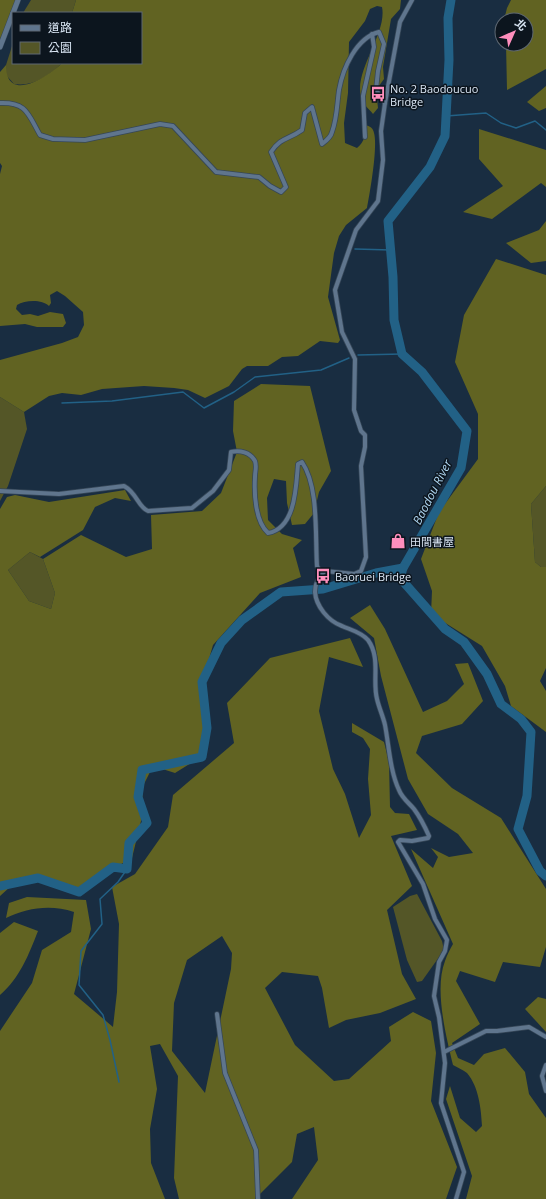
<svg xmlns="http://www.w3.org/2000/svg" width="546" height="1199" font-family="'Open Sans','Noto Sans TC',sans-serif">
<style>
.green{fill:#545627}
.forest{fill:#616322;fill-rule:evenodd}
.lines{fill:none;stroke-linecap:round;stroke-linejoin:round}
.stream{stroke:#226186;stroke-width:1.5}
.river{stroke:#226186;stroke-width:9}
.minor-casing{stroke:#364758;stroke-width:5.5}
.tertiary-casing{stroke:#364758;stroke-width:6}
.minor{stroke:#5f758d;stroke-width:4}
.tertiary{stroke:#5f758d;stroke-width:5}
.labels{text-anchor:middle;dominant-baseline:central;stroke-width:3;stroke-linejoin:round;paint-order:stroke}
.poi-label{font-size:11px;fill:#d9e5f3;stroke:#0c151e;text-anchor:start}
.water-label{font-size:12px;font-style:italic;fill:#afd6f1;stroke:#0c151e}
</style>
<rect width="100%" height="100%" fill="#192d41"/>
<g class="green">
<path d="M31,0H76L72,13H23Z"/>
<path d="M13,43V63H62C49,76 33,87 14,84L6,75V65Z"/>
<path d="M0,397L24,412L27,429L8,486L0,501Z"/>
<path d="M546,486V567H541L535,562L531,504Z"/>
<path d="M30,552L43,559L55,593L51,609L29,601L8,570Z"/>
<path d="M417,894L442,941L444,950L422,981L417,982L407,960L393,907L410,896Z"/>
</g>
<g class="forest">
<path d="M0,0H19L0,48Z"/>
<path d="M76,0H401L400,9L391,19L383,67L384,79L376,90L378,108L373,114C371,111 367,108 365,105C346,79 388,36 382,7L377,6L370,9L365,21L349,42L348,93L344,123L345,143L357,148C365,141 365,136 365,125C370,126 373,128 374,133C378,146 370,193 367,208L346,225L339,236L334,253L328,297L340,340L338,343L320,341L298,356L282,357L268,366H247L242,369L229,386L205,398L188,390L174,388L144,386L102,389L81,395L62,393L49,396L24,412L0,397V360L62,343L78,337L84,325L83,312L65,296L57,291L50,295L51,303L49,306C42,299 25,300 17,305L16,309L22,315L30,314L38,316L50,312L63,314L66,323L63,327H37L25,324L0,326V174L2,166L0,163V72L6,65C6,104 48,77 62,63H141V13H72Z"/>
<path d="M511,0H546V69L507,90L506,44H526V20H504L507,8Z"/>
<path d="M546,86V108L539,111L527,102Z"/>
<path d="M479,129L546,150V187L541,183L492,219L463,212L503,186L479,159Z"/>
<path d="M546,221V261L531,263L506,243L539,230Z"/>
<path d="M496,259L546,275V486L531,504L535,562L541,567H546V668L540,681L546,691V732L511,706L505,686L482,646L431,614L432,591L421,559L439,512L478,459V414L455,362L464,315Z"/>
<path d="M261,384L310,386L331,471L319,492L314,513L305,524L292,525L287,503L286,481L274,479L267,498L268,520L282,534L302,540L293,548L301,577L260,593L213,645L203,680L205,717L204,755L175,773L153,766L143,786L141,821L132,858L114,868L87,889L21,877L0,896V509L7,497L15,495L49,502L125,490L131,501L115,498L95,507L83,530L40,557L30,552L8,570L29,601L51,609L55,593L43,559L81,535L126,557L152,549L151,515L202,511L221,493L237,452L233,431L234,401Z"/>
<path d="M370,605L385,629L423,712L447,701L464,684L455,664L468,663L483,701L462,724L422,736L416,753L452,788L501,818L546,889V947L540,967L503,962L495,982L460,971L456,981L480,1024L452,1043L458,1058L474,1065L484,1054L505,1048L525,1072L529,1094L546,1118V1199H466L472,1176L446,1099L450,1086L460,1118L476,1132L482,1126C481,1109 479,1087 467,1073C463,1070 457,1067 453,1065C446,1036 434,989 445,961C447,955 450,949 453,944L411,849L433,868L438,857L431,848L449,857L473,853L458,834L428,814L408,779L381,676L374,638L350,618Z"/>
<path d="M350,638L363,667L329,657L319,711L333,769L345,794L359,838L371,815L368,779L370,749L363,738L352,732V723L384,742L389,762L390,807L395,813L409,814L417,830L391,836L412,886L387,910L402,974L416,999L380,1013L346,1020L329,1028L322,988L318,976L282,972L265,988L295,1045L334,1081L349,1079L391,1041L389,1027L413,1012L431,1021L436,1053L431,1101L457,1167L446,1199H292L318,1160L314,1127L297,1134L292,1162L255,1199H179L174,1178L178,1076L160,1044L150,1046L157,1089L150,1129L151,1163L165,1199H0V1031L32,983L42,950L71,932L74,912C50,904 27,908 6,918L9,903L27,897L86,900L91,929L74,994L113,1027L117,992L119,924L112,887L135,874L168,827L173,795L234,743L227,703L270,658ZM222,936L232,953L231,969L205,1093L172,1051L174,1003L187,960Z"/>
<path d="M14,922L38,931C29,954 20,978 0,995V933Z"/>
<path d="M538,997L546,999V1032L525,1009Z"/>
</g>
<g class="lines">
<g class="stream">
<path d="M446,116L486,113L501,123L516,128L535,121L546,130"/>
<path d="M355,249L391,250"/>
<path d="M358,355L402,354"/>
<path d="M62,403L112,401L183,392L204,408L234,392L255,377L321,370L349,358"/>
<path d="M119,1082L110,1040L103,1015L79,985L81,951L102,924L100,899L118,882L127,869"/>
</g>
<g class="river">
<path d="M451,0L448,18L449,60L445,136L430,167L388,221L393,277L394,320L402,354L422,372L467,431L461,468L403,568L400,578L445,629L464,642L487,674L501,704L521,719L531,732L527,796L518,829L540,871L546,876"/>
<path d="M0,886L38,878L79,892L113,867L127,869L129,843L147,823L138,797L142,770L202,757L207,728L202,682L221,643L242,620L281,592L323,589L376,573L403,568"/>
</g>
<g class="minor-casing">
<g id="minor">
<path d="M412,0L400,22L385,103L381,131L383,160L378,201L356,230L335,290L342,332L355,359L354,410L361,431L365,435V447L361,466L366,557L361,571L354,574L325,571C319,576 315,584 315,592C316,606 328,621 342,626C351,630 361,632 368,640C381,658 372,680 377,699C379,708 383,716 385,725C389,746 390,771 399,790C402,798 409,803 414,809C420,817 425,827 429,836L428,838L412,841L400,840L398,842L423,884L435,919L447,940L445,951L439,962L434,996L439,1017L445,1063L441,1103L464,1172L456,1199"/>
<path d="M0,103C27,102 28,114 40,135L53,139L85,140L160,124L173,126L216,172L259,177L270,186L281,192L286,187L271,152C281,137 288,140 302,130L305,113L312,107L322,144C326,141 331,137 332,132C337,119 337,104 339,90C343,68 356,38 379,32L384,44L378,71L376,90L385,103"/>
<path d="M365,137L363,96L374,47L372,34"/>
<path d="M0,491L59,494L124,486C137,493 138,507 148,511L192,508L213,491L229,470L231,452C240,450 250,452 255,461C257,467 255,471 255,477C254,493 255,521 268,533C296,528 296,486 298,464L302,462C319,487 315,535 317,566L321,574"/>
<path d="M217,1014L225,1073L256,1150L258,1199"/>
<path d="M444,1052L486,1031H497L529,1027L546,1037"/>
<path d="M546,1065L542,1076L546,1091"/>
</g>
</g>
<g class="tertiary-casing">
<g id="tertiary">
<path d="M13,13L18,0"/>
<path d="M0,47L13,13"/>
</g>
</g>
<use href="#minor" class="minor"/>
<use href="#tertiary" class="tertiary"/>
</g>
<defs>
<g id="bus-bare" transform="scale(1.2)"><path d="M-5-6H5V4H4V6H2V4H-2V6H-4V4H-5ZM-3.5-4V0h7V-4ZM-3.5 1.2v1.5H-2V1.2ZM2 1.2v1.5H3.5V1.2Z" fill="#fe8ebc" stroke="#0c151e" stroke-width="2.5" paint-order="stroke"/></g>
<g id="shop-bare" transform="scale(1.2)"><path d="M-5-2.5h2.3a2.7 3.5 0 0 1 5.4 0H5L5.5 6h-11ZM-1.5-2.5h3a1.5 2.3 0 0 0-3 0Z" fill="#fe8ebc" stroke="#0c151e" stroke-width="2.5" paint-order="stroke"/></g>
</defs>
<g fill-rule="evenodd">
<use href="#bus-bare" x="378" y="94"/>
<use href="#shop-bare" x="398" y="541"/>
<use href="#bus-bare" x="323" y="576"/>
</g>
<g class="labels">
<g class="poi-label">
<text x="390" y="88">No. 2 Baodoucuo<tspan x="390" dy="13">Bridge</tspan></text>
<text x="410" y="541">田間書屋</text>
<text x="335" y="576">Baoruei Bridge</text>
</g>
<g class="water-label">
<text transform="translate(432 492) rotate(-63)">Baodou River</text>
</g>
</g>
<rect x="12" y="12" width="130" height="52" fill="#0c151e" stroke="#5e6873"/>
<rect x="20" y="25" width="20" height="6" fill="#5f758d" stroke="#5e6873"/>
<text x="48" y="32" font-size="12" fill="#d9e5f3">道路</text>
<rect x="20" y="42" width="20" height="12" fill="#545627" stroke="#5e6873"/>
<text x="48" y="52" font-size="12" fill="#d9e5f3">公園</text>
<g transform="translate(514 32) rotate(45)"><circle r="19" fill="#0c151e" stroke="#5e6873"/>
<path d="M0-3L7 15L0 10L-7 15Z" fill="#fe8ebc"/>
<text y="-6" font-size="11" font-weight="bold" text-anchor="middle" fill="#d9e5f3">北</text>
</g>
</svg>
